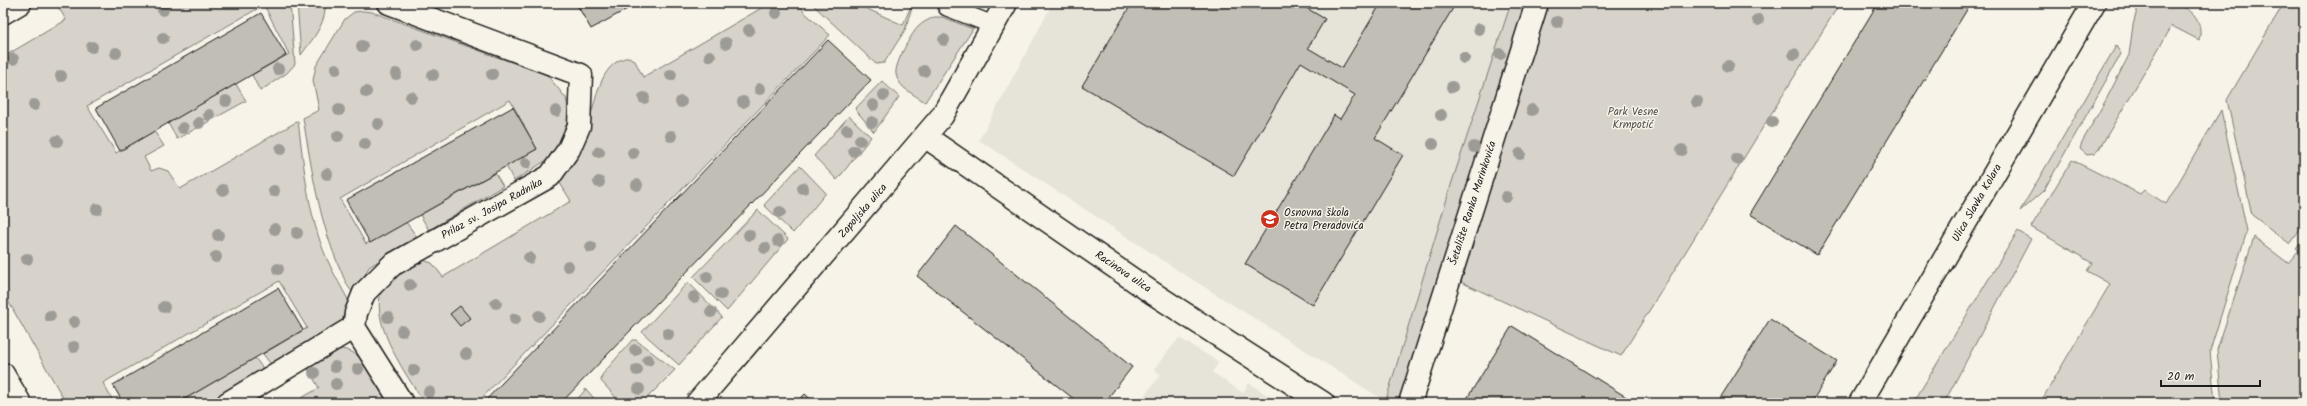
<svg xmlns="http://www.w3.org/2000/svg" width="2307" height="406" font-family="Kalam,sans-serif">
<style>
.built{fill:#e6e3d9}
.green{fill:#d7d3cb;stroke:#7a7874}
.building{fill:#c0beb5;stroke:#1c1c1c}
.lines{fill:none;stroke-linecap:round;stroke-linejoin:round}
.service-casing{stroke:#1c1c1c;stroke-width:20}
.pedestrian-casing{stroke:#1c1c1c;stroke-width:25}
.minor-casing{stroke:#1c1c1c;stroke-width:25}
.service{stroke:#f7f3e8;stroke-width:17}
.pedestrian{stroke:#f7f3e8;stroke-width:22}
.minor{stroke:#f7f3e8;stroke-width:22}
.tree{fill:#9d9b95}
.labels{text-anchor:middle;dominant-baseline:central;stroke-width:3;stroke-linejoin:round;paint-order:stroke}
.park-label{font-size:11px;fill:#545351;stroke:#f7f3e8}
.street-label{font-size:11px;fill:#1c1c1c;stroke:#f7f3e8}
.poi-label{font-size:11px;fill:#1c1c1c;stroke:#f7f3e8;text-anchor:start}
</style>
<rect width="100%" height="100%" fill="#f7f3e8"/>
<filter id="ink" filterUnits="userSpaceOnUse"><feTurbulence type="fractalNoise" baseFrequency=".025" numOctaves="2"/><feDisplacementMap in="SourceGraphic" scale="8" xChannelSelector="R" yChannelSelector="G"/><feConvolveMatrix kernelMatrix="1 2 1 2 8 2 1 2 1" color-interpolation-filters="sRGB"/></filter>
<g filter="url(#ink)">
<g class="built">
<path d="M1053,3H1511L1452,182L1385,401L1176,269L979,140Z"/>
<path d="M1179,338L1219,362L1212,372L1243,393L1249,383L1279,403H1138L1161,375L1154,369Z"/>
</g>
<g class="green">
<path d="M56,3H290L295,64L287,73L260,91L252,75L289,54L264,5L87,106L116,153L154,131L164,146L144,157L151,171L159,168L168,171L180,189L298,121C304,167 308,216 327,259C334,275 343,290 351,305L341,325L273,367L263,354L307,328L279,281L103,383L114,403H66L3,292V57L66,20Z"/>
<path d="M297,3H325C327,23 312,40 301,55Z"/>
<path d="M770,3H799L804,12L830,35L477,403H424C406,373 355,306 393,274C401,268 414,264 423,260L432,263L443,277L571,201L560,183L559,179C569,161 578,142 587,124C598,100 598,63 629,57L635,61L643,77Z"/>
<path d="M811,3H854L903,25L911,6L912,7L905,30L884,63L876,64Z"/>
<path d="M1511,3H1525L1399,403H1385L1452,182Z"/>
<path d="M1548,3H1840L1621,356L1461,282Z"/>
<path d="M2139,3C2161,3 2188,0 2198,21C2200,27 2201,33 2199,40L2172,26L2099,149L2094,154L2087,155L2080,149L2082,142L2107,98L2129,55L2133,25Z"/>
<path d="M2284,3H2304V225L2290,244L2252,215L2227,100Z"/>
<path d="M363,11L372,12L547,75L566,98L570,117L568,130L553,156L514,181L506,166L537,149L510,100L340,199L366,244L406,222L417,237L369,267L355,294C348,290 344,278 341,271C319,222 312,171 303,118L319,110L313,80L316,66L345,19L354,12Z"/>
<path d="M934,17H942L973,29L925,102C915,95 898,88 896,74C894,65 911,34 918,27C923,22 928,20 934,17Z"/>
<path d="M2116,46L2121,54L2044,190L2020,211Z"/>
<path d="M882,81L899,97L874,132L855,109Z"/>
<path d="M236,84L246,101L177,139L168,123Z"/>
<path d="M2221,110L2247,231L2210,351L2215,403H2040L2110,284L2087,271L2092,263L2031,227L2072,160L2140,194L2144,190L2166,204Z"/>
<path d="M849,116L871,137L837,180L814,156Z"/>
<path d="M800,166L826,193L793,233L764,205Z"/>
<path d="M495,173L503,186L429,230L420,215Z"/>
<path d="M758,210L788,239L727,311L693,277Z"/>
<path d="M2018,231L2031,239L1944,403H1913Z"/>
<path d="M2254,237L2288,263L2299,250L2296,248L2304,238V403H2222L2217,350Z"/>
<path d="M688,282L722,317L679,365L642,332Z"/>
<path d="M632,340H636L675,370L642,403H621L601,381L602,375Z"/>
<path d="M342,349C367,353 379,383 391,403H293L319,388L307,367L334,352Z"/>
<path d="M255,358L265,371L210,403H178Z"/>
<path d="M586,389L598,403H574Z"/>
</g>
<g class="building">
<path d="M576,3H638L591,29Z"/>
<path d="M1132,3H1298L1325,19L1308,48L1342,68L1381,3H1456L1375,138L1403,155L1313,305L1245,264L1334,115L1340,119L1355,95L1301,62L1234,176L1082,86Z"/>
<path d="M1878,3H1971L1817,255L1750,214Z"/>
<path d="M261,13L286,55L120,151L96,108Z"/>
<path d="M828,40L871,80L561,403H483Z"/>
<path d="M513,107L537,149L370,243L346,200Z"/>
<path d="M956,226L1132,367L1104,403H1079L917,276Z"/>
<path d="M278,288L303,330L178,403H123L113,385Z"/>
<path d="M460,306L470,318L460,326L450,314Z"/>
<path d="M1770,319L1837,361L1811,403H1717Z"/>
<path d="M1512,326L1636,403H1470L1466,400Z"/>
<path d="M805,394L815,403H796Z"/>
</g>
<g class="lines">
<g class="service-casing">
<path id="service" d="M949,3L947,7L993,25"/>
</g>
<g class="pedestrian-casing">
<path id="pedestrian" d="M1410,403L1537,3"/>
</g>
<g class="minor-casing">
<g id="minor">
<path d="M389,3L581,75L579,126L569,149L550,176L392,265L364,293L356,313L354,327L402,403"/>
<path d="M3,13L20,3"/>
<path d="M926,137L1151,292L1323,403"/>
<path d="M3,374L20,403"/>
<path d="M228,403L354,327"/>
<path d="M697,403L942,116L1006,3"/>
<path d="M1860,403L2094,3"/>
</g>
</g>
<use href="#service" class="service"/>
<use href="#pedestrian" class="pedestrian"/>
<use href="#minor" class="minor"/>
</g>
<g class="tree">
<circle cx="163" cy="10" r="6"/>
<circle cx="776" cy="13" r="6"/>
<circle cx="1758" cy="20" r="6"/>
<circle cx="1557" cy="22" r="6"/>
<circle cx="1479" cy="29" r="6"/>
<circle cx="749" cy="30" r="6"/>
<circle cx="163" cy="38" r="6"/>
<circle cx="944" cy="40" r="6"/>
<circle cx="726" cy="43" r="6"/>
<circle cx="417" cy="45" r="6"/>
<circle cx="362" cy="46" r="6"/>
<circle cx="92" cy="47" r="6"/>
<circle cx="116" cy="53" r="6"/>
<circle cx="1500" cy="54" r="6"/>
<circle cx="1794" cy="54" r="6"/>
<circle cx="710" cy="56" r="6"/>
<circle cx="1464" cy="58" r="6"/>
<circle cx="13" cy="59" r="6"/>
<circle cx="1728" cy="66" r="6"/>
<circle cx="278" cy="69" r="6"/>
<circle cx="336" cy="69" r="6"/>
<circle cx="924" cy="71" r="6"/>
<circle cx="396" cy="74" r="6"/>
<circle cx="492" cy="74" r="6"/>
<circle cx="433" cy="75" r="6"/>
<circle cx="671" cy="75" r="6"/>
<circle cx="61" cy="76" r="6"/>
<circle cx="1452" cy="87" r="6"/>
<circle cx="760" cy="89" r="6"/>
<circle cx="366" cy="92" r="6"/>
<circle cx="884" cy="95" r="6"/>
<circle cx="411" cy="97" r="6"/>
<circle cx="644" cy="98" r="6"/>
<circle cx="226" cy="101" r="6"/>
<circle cx="681" cy="102" r="6"/>
<circle cx="743" cy="102" r="6"/>
<circle cx="1697" cy="102" r="6"/>
<circle cx="34" cy="105" r="6"/>
<circle cx="873" cy="105" r="6"/>
<circle cx="339" cy="110" r="6"/>
<circle cx="1532" cy="110" r="6"/>
<circle cx="556" cy="111" r="6"/>
<circle cx="209" cy="115" r="6"/>
<circle cx="1441" cy="115" r="6"/>
<circle cx="872" cy="122" r="6"/>
<circle cx="1772" cy="122" r="6"/>
<circle cx="199" cy="123" r="6"/>
<circle cx="378" cy="124" r="6"/>
<circle cx="183" cy="128" r="6"/>
<circle cx="847" cy="130" r="6"/>
<circle cx="338" cy="136" r="6"/>
<circle cx="671" cy="136" r="6"/>
<circle cx="860" cy="140" r="6"/>
<circle cx="57" cy="141" r="6"/>
<circle cx="365" cy="144" r="6"/>
<circle cx="1433" cy="144" r="6"/>
<circle cx="1474" cy="147" r="6"/>
<circle cx="281" cy="149" r="6"/>
<circle cx="1682" cy="150" r="6"/>
<circle cx="854" cy="151" r="6"/>
<circle cx="599" cy="152" r="6"/>
<circle cx="633" cy="153" r="6"/>
<circle cx="1520" cy="154" r="6"/>
<circle cx="1737" cy="159" r="6"/>
<circle cx="526" cy="163" r="6"/>
<circle cx="327" cy="174" r="6"/>
<circle cx="599" cy="182" r="6"/>
<circle cx="637" cy="185" r="6"/>
<circle cx="803" cy="188" r="6"/>
<circle cx="223" cy="190" r="6"/>
<circle cx="274" cy="191" r="6"/>
<circle cx="1506" cy="197" r="6"/>
<circle cx="97" cy="209" r="6"/>
<circle cx="780" cy="212" r="6"/>
<circle cx="275" cy="229" r="6"/>
<circle cx="297" cy="233" r="6"/>
<circle cx="218" cy="235" r="6"/>
<circle cx="749" cy="235" r="6"/>
<circle cx="778" cy="241" r="6"/>
<circle cx="591" cy="247" r="6"/>
<circle cx="765" cy="248" r="6"/>
<circle cx="216" cy="257" r="6"/>
<circle cx="529" cy="258" r="6"/>
<circle cx="27" cy="259" r="6"/>
<circle cx="568" cy="266" r="6"/>
<circle cx="278" cy="269" r="6"/>
<circle cx="707" cy="277" r="6"/>
<circle cx="410" cy="285" r="6"/>
<circle cx="721" cy="294" r="6"/>
<circle cx="694" cy="297" r="6"/>
<circle cx="496" cy="303" r="6"/>
<circle cx="164" cy="307" r="6"/>
<circle cx="711" cy="312" r="6"/>
<circle cx="50" cy="316" r="6"/>
<circle cx="539" cy="316" r="6"/>
<circle cx="388" cy="317" r="6"/>
<circle cx="515" cy="319" r="6"/>
<circle cx="74" cy="322" r="6"/>
<circle cx="402" cy="331" r="6"/>
<circle cx="668" cy="334" r="6"/>
<circle cx="74" cy="347" r="6"/>
<circle cx="635" cy="350" r="6"/>
<circle cx="466" cy="354" r="6"/>
<circle cx="648" cy="360" r="6"/>
<circle cx="335" cy="367" r="6"/>
<circle cx="358" cy="369" r="6"/>
<circle cx="414" cy="370" r="6"/>
<circle cx="637" cy="370" r="6"/>
<circle cx="314" cy="373" r="6"/>
<circle cx="336" cy="384" r="6"/>
<circle cx="639" cy="389" r="6"/>
<circle cx="429" cy="392" r="6"/>
</g>
</g>
<defs>
<g id="school-disc" transform="scale(1)"><circle r="9.5" fill="#c8321e" stroke="#f7f3e8"/><path d="M0-5L7-2L0 1L-7-2ZM-4 1L0 2.5L4 1V4Q0 6-4 4Z" fill="#fff"/></g>
</defs>
<g fill-rule="evenodd">
<use href="#school-disc" x="1270" y="219"/>
</g>
<g class="labels">
<g class="park-label">
<text x="1633" y="112">Park Vesne<tspan x="1633" dy="13">Krmpotić</tspan></text>
</g>
<g class="street-label">
<text transform="translate(1473 203) rotate(-72)">Šetalište Ranka Marinkovića</text>
<text transform="translate(1977 203) rotate(-60)">Ulica Slavka Kolara</text>
<text transform="translate(492 209) rotate(-29)">Prilaz sv. Josipa Radnika</text>
<text transform="translate(863 211) rotate(-49)">Zapoljska ulica</text>
<text transform="translate(1123 272) rotate(34)">Racinova ulica</text>
</g>
<g class="poi-label">
<text x="1284" y="213">Osnovna škola<tspan x="1284" dy="13">Petra Preradovića</tspan></text>
</g>
</g>
<rect width="2307" height="406" fill="none" stroke="#f7f3e8" stroke-width="16"/>
<rect x="8" y="8" width="2291" height="390" fill="none" stroke="#1c1c1c" stroke-width="1.5" filter="url(#ink)"/>
<path d="M2161 380v6h99v-6" fill="none" stroke="#1c1c1c" stroke-width="2"/>
<text x="2167" y="380" font-size="12" fill="#1c1c1c" stroke="#f7f3e8" stroke-width="3" paint-order="stroke">20 m</text>
</svg>
